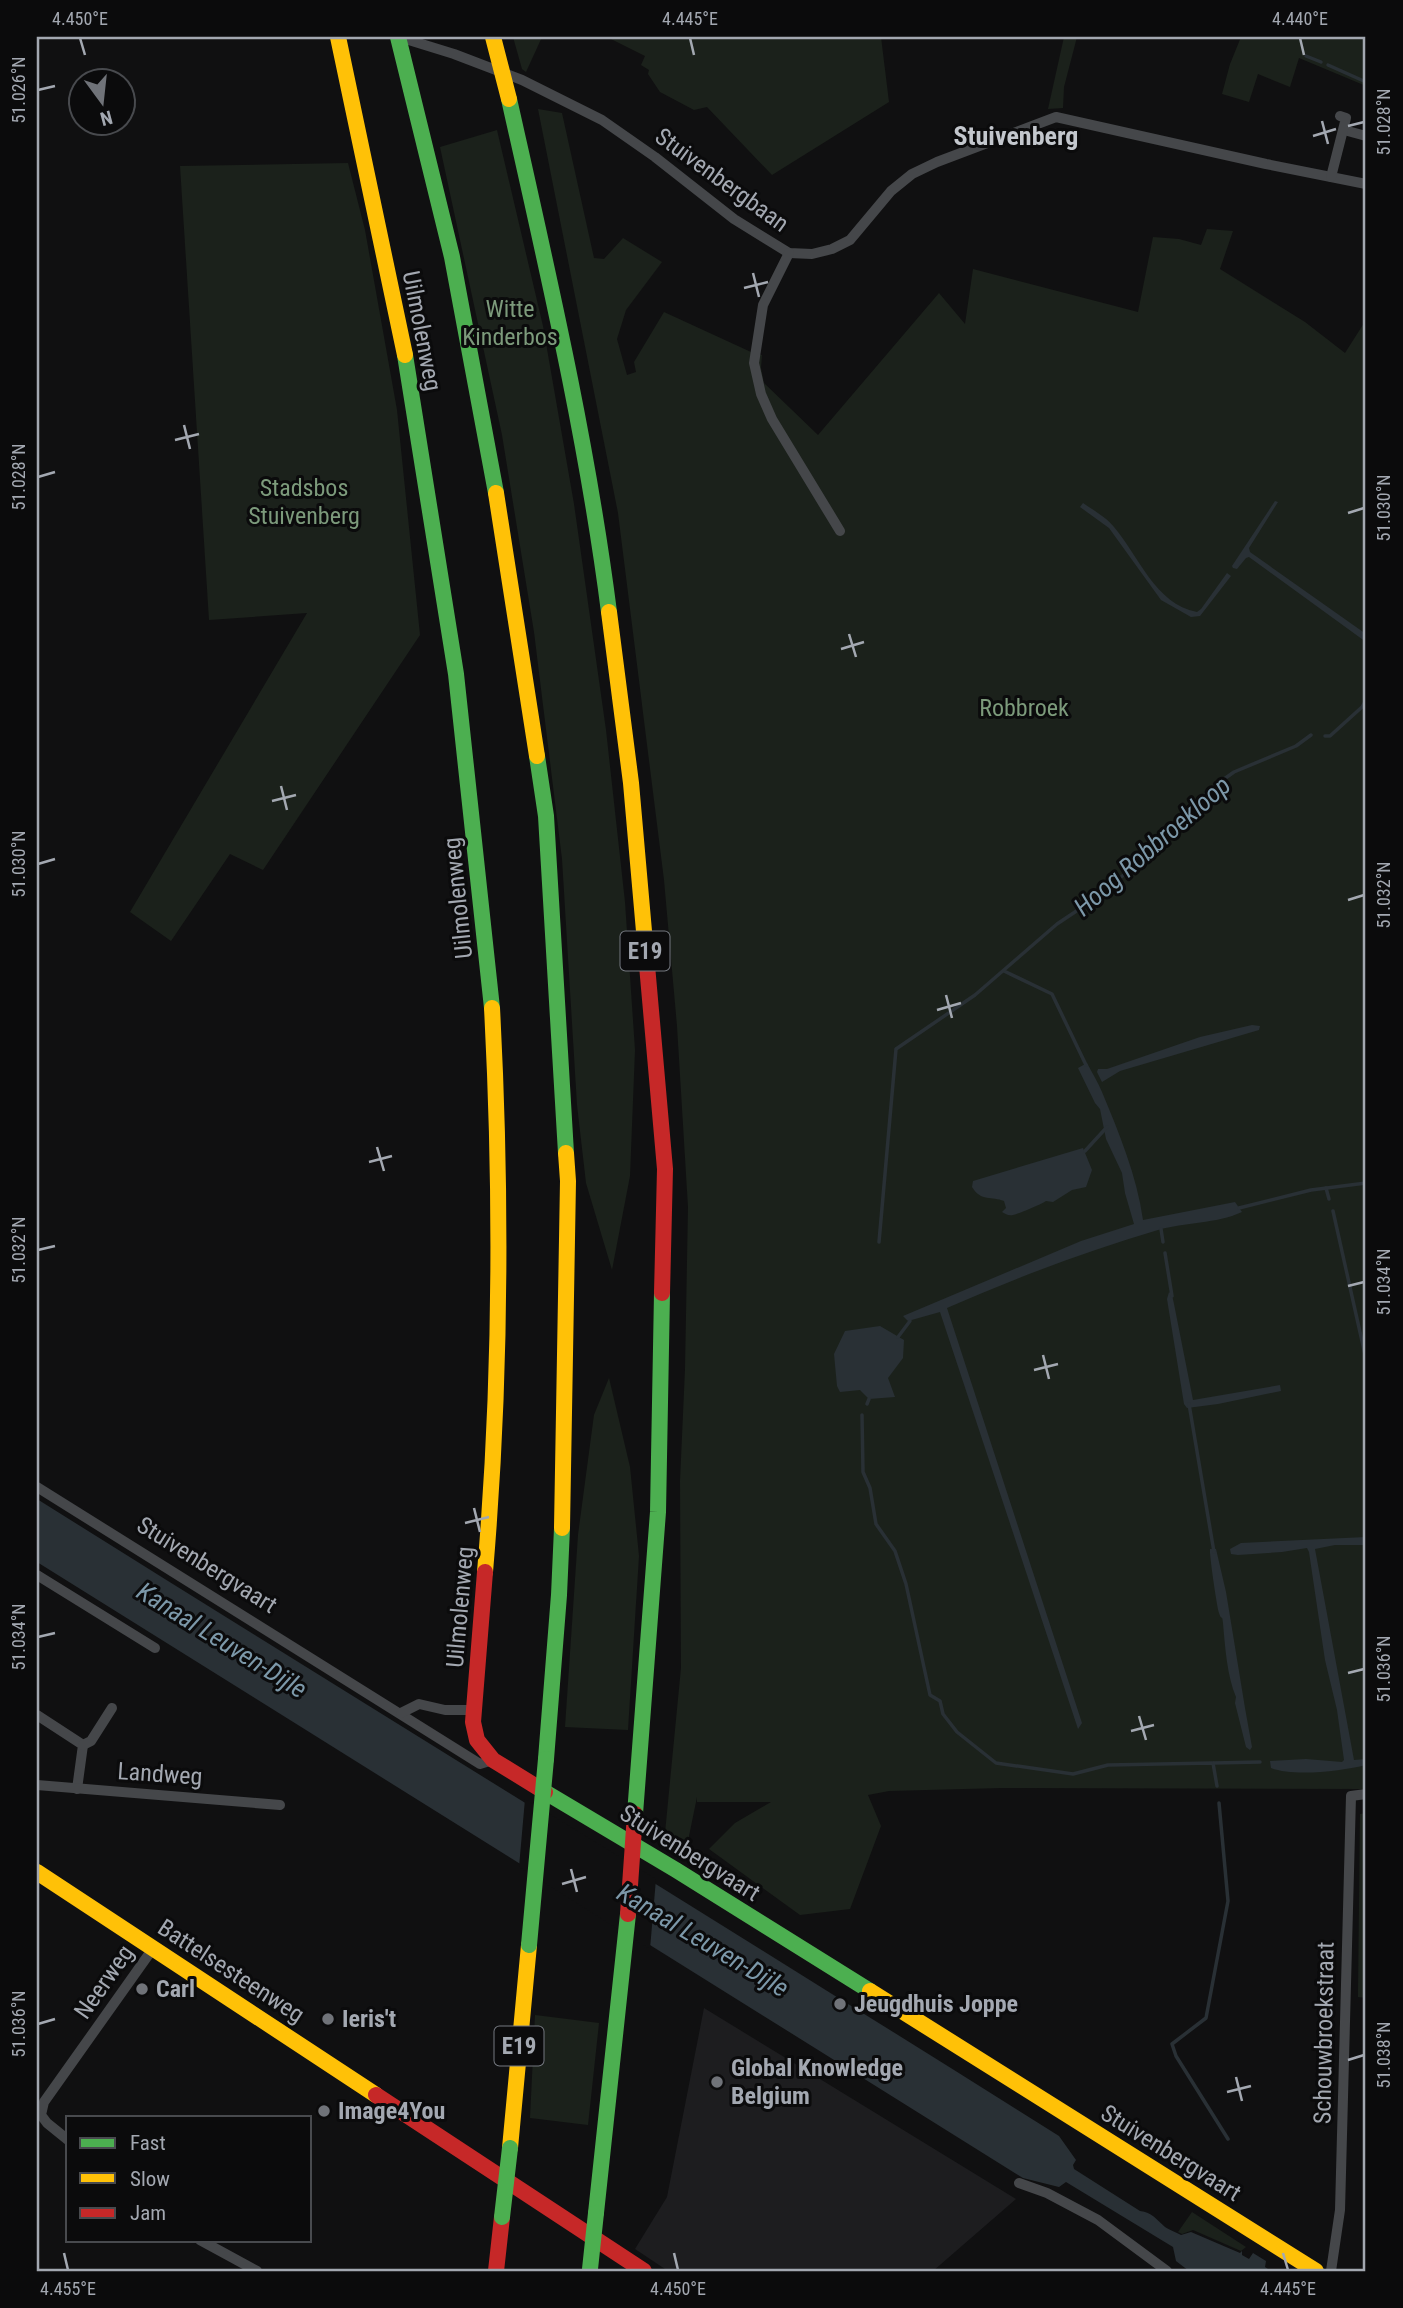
<svg xmlns="http://www.w3.org/2000/svg" width="1403" height="2308" font-family="'Roboto Condensed',sans-serif">
  <style>
    .built { fill: #1d1d1f }
    .green { fill: #1b211b }
    .water { fill: #293035 }
    .pier { fill: #101011 }
    .lines { fill: none; stroke-linecap: round; stroke-linejoin: round }
    .stream { stroke: #293035; stroke-width: 3.5 }
    .street { stroke: #45474a; stroke-width: 10 }
    .fast { stroke: #4caf50; stroke-width: 16 }
    .slow { stroke: #ffc107; stroke-width: 16 }
    .jam { stroke: #c62828; stroke-width: 16 }
    .fast-bridge { stroke: #4caf50; stroke-width: 16 }
    .slow-bridge { stroke: #ffc107; stroke-width: 16 }
    .jam-bridge { stroke: #c62828; stroke-width: 16 }
    .ticks { fill: none; stroke: #a3a8b1; stroke-width: 2.5 }
    .poi-dot { fill: #707379; stroke: #0b0b0c; stroke-width: 2.5 }
    .labels { text-anchor: middle; stroke-width: 6; stroke-linejoin: round; paint-order: stroke }
    .shield { fill: #0b0b0c; stroke: #757980; stroke-width: 2 }
    .shield-label { font-size: 23px; font-weight: bold; fill: #a3a8b1 }
    .street-label { font-size: 24px; fill: #a3a8b1; stroke: #0b0b0c }
    .park-label { font-size: 24px; fill: #7c9a7b; stroke: #0b0b0c }
    .poi-label { font-size: 24px; font-weight: bold; fill: #a3a8b1; stroke: #0b0b0c; text-anchor: start }
    .neighbourhood-label { font-size: 26px; font-weight: bold; fill: #c3c7cd; stroke: #0b0b0c }
    .water-label { font-size: 26px; font-style: italic; fill: #7c98a9; stroke: #0b0b0c }
    .neatline { fill: none; stroke: #a3a8b1; stroke-width: 2.5 }
    .ticks-label { font-size: 18px; text-anchor: middle; fill: #a3a8b1 }
  </style>
  <rect width="100%" height="100%" fill="#101011"/>
  <path class="built" d="M704,2008L1016,2199L933,2271H668L635,2249L667,2197Z"/>
  <g class="green">
    <path d="M513,37H542L526,72L522,69Z"/>
    <path d="M607,37H881L889,102L772,175L707,107L694,110L660,92L648,74L649,70L641,65L645,56Z"/>
    <path d="M1064,37H1077L1064,87L1063,108L1048,109Z"/>
    <path d="M1241,37H1366V86L1299,58L1290,87L1258,74L1249,102L1222,94L1230,64Z"/>
    <path d="M538,109L562,113L594,258L604,259L623,238L662,262L626,310L617,339L627,375L636,372L634,362L664,312L751,352L762,355L761,368L764,383L818,435L939,293L965,324L973,269L1138,312L1153,237L1179,239L1201,245L1207,229L1233,231L1220,269L1305,322L1345,353L1366,320V1789L1002,1788L889,1791L868,1795L881,1826L850,1909L800,1915L709,1849L735,1823L771,1802H697V1797L688,1841L665,1833L681,1668L680,1481L685,1369L688,1207L677,1026L664,880L618,513Z"/>
    <path d="M497,130L543,326L574,504L606,730L625,902L635,1050L630,1176L612,1270L586,1183L577,1105L562,859L534,632L502,435L440,147Z"/>
    <path d="M348,163L365,230L397,410L420,635L263,870L230,854L171,941L130,912L307,613L209,620L180,166Z"/>
    <path d="M609,1378L630,1467L639,1556L628,1730L565,1727L578,1535L594,1415Z"/>
    <path d="M1366,1813V1998L1358,1997L1360,1814Z"/>
    <path d="M535,2015L599,2023L588,2125L530,2118Z"/>
    <path d="M1192,2212L1246,2247L1241,2251L1193,2230L1182,2234L1178,2232Z"/>
  </g>
  <g class="water">
    <path d="M1275,501L1278,502L1249,548L1250,552L1366,634V642L1249,557L1246,558L1237,569L1233,568L1232,566Z"/>
    <path d="M1083,503C1093,510 1106,517 1114,527C1139,556 1155,604 1197,612L1201,609L1227,573L1231,576L1200,616L1191,617L1161,600L1109,528L1080,507Z"/>
    <path d="M1252,1025L1260,1026L1259,1030L1120,1071L1102,1082L1097,1072L1098,1069H1107L1200,1037Z"/>
    <path d="M1087,1063C1092,1073 1098,1082 1102,1092C1119,1133 1137,1176 1143,1220L1235,1202L1242,1212C1216,1224 1185,1222 1158,1230C1087,1251 1015,1278 947,1308L1082,1723L1078,1729L940,1312L908,1321L903,1316L1081,1241L1134,1224L1125,1193L1122,1173L1106,1139L1100,1109L1095,1103L1078,1068Z"/>
    <path d="M1083,1148L1092,1170L1086,1187L1072,1190L1053,1202L1046,1201C1042,1204 1018,1214 1013,1215C1008,1216 1006,1214 1002,1212L1006,1208L1004,1201C992,1196 981,1202 972,1187L973,1181Z"/>
    <path d="M1169,1292L1172,1295L1174,1304L1193,1400L1280,1385L1281,1391L1218,1404L1187,1408L1184,1404L1167,1299Z"/>
    <path d="M880,1326L904,1340L903,1358L888,1378L895,1397L869,1399L860,1390L840,1392L837,1386L834,1354L845,1331Z"/>
    <path d="M37,1499C377,1712 719,1922 1059,2136L1076,2160L1073,2165L1074,2169L1140,2211C1152,2212 1157,2220 1165,2227C1169,2230 1176,2232 1181,2235L1191,2232L1240,2253L1242,2251V2255L1249,2259L1253,2253L1266,2261L1265,2267L1271,2271H1189L1176,2261L1173,2247L1066,2182L1059,2187L1023,2178L37,1562Z"/>
    <path d="M1366,1537V1545H1335L1315,1549L1354,1760L1366,1759V1765C1342,1771 1294,1777 1271,1768L1270,1761L1306,1759L1342,1762L1344,1760L1337,1710L1325,1660L1309,1552L1307,1548L1282,1552L1238,1555L1231,1554L1230,1549L1241,1543Z"/>
    <path d="M1210,1549H1216L1226,1592L1245,1708L1252,1747L1250,1750L1246,1747L1235,1703L1236,1697C1227,1676 1225,1646 1223,1623C1222,1613 1222,1622 1219,1613C1217,1607 1209,1553 1210,1549Z"/>
  </g>
  <path class="pier" d="M525,1799L656,1879L650,1949L519,1867Z"/>
  <g class="lines">
    <g class="stream">
      <path d="M1306,56L1321,62"/>
      <path d="M1328,65L1366,82"/>
      <path d="M1325,736H1330L1362,707L1366,700"/>
      <path d="M1004,971L1052,994L1086,1065"/>
      <path d="M1085,1151L1107,1127"/>
      <path d="M1326,1188L1329,1199"/>
      <path d="M1239,1208L1311,1190L1366,1183"/>
      <path d="M1333,1211L1366,1359"/>
      <path d="M1161,1229L1163,1242"/>
      <path d="M879,1242L896,1049L975,995L1057,924L1096,898L1156,848L1196,803L1217,784L1234,772L1296,746L1311,735"/>
      <path d="M1165,1253L1172,1296"/>
      <path d="M898,1337L910,1321"/>
      <path d="M867,1404L869,1399"/>
      <path d="M1189,1404L1214,1552"/>
      <path d="M862,1415L863,1472L870,1488L876,1524L895,1551L906,1584L930,1695L940,1701L943,1714L957,1732L996,1763L1073,1774L1108,1765L1213,1763L1217,1786"/>
      <path d="M1214,1763L1260,1762"/>
      <path d="M1219,1803L1228,1901L1206,2018L1172,2044L1176,2056L1228,2139"/>
    </g>
    <g class="street">
      <path d="M399,37L454,54L522,80L602,120L655,157L734,219L789,253L812,254L832,249L850,240L891,191L912,174L937,162L1056,117L1266,164L1366,184"/>
      <path d="M1344,130L1366,136"/>
      <path d="M1331,177L1346,118L1340,116"/>
      <path d="M789,253L763,305L754,363L761,394L772,419L840,531"/>
      <path d="M37,1487L480,1764L493,1760"/>
      <path d="M37,1575L155,1648"/>
      <path d="M401,1713L419,1704L445,1710H474"/>
      <path d="M37,1715L83,1745L77,1789"/>
      <path d="M83,1745L91,1741L112,1708"/>
      <path d="M37,1785L280,1805"/>
      <path d="M68,2140L47,2123L41,2115L44,2102L154,1947"/>
      <path d="M1019,2183L1047,2193L1098,2220L1167,2271"/>
      <path d="M200,2240L257,2271"/>
      <path d="M1331,2271L1340,2210L1351,1796L1366,1794"/>
    </g>
    <g class="fast">
      <path d="M398,37L452,257L496,493"/>
      <path d="M509,99C547,269 587,439 609,612"/>
      <path d="M405,355L456,674L492,1008"/>
      <path d="M537,756L546,816L566,1153"/>
      <path d="M546,1759L559,1595L562,1528"/>
      <path d="M545,1792L676,1870L870,1991"/>
      <path d="M635,1814L658,1512L662,1293"/>
      <path d="M596,2213L628,1914"/>
    </g>
    <g class="slow">
      <path d="M338,37L405,355"/>
      <path d="M496,493L537,756"/>
      <path d="M609,612L631,783L646,954"/>
      <path d="M562,1528L568,1181L566,1153"/>
      <path d="M485,1572C501,1384 502,1197 492,1008"/>
      <path d="M37,1872L376,2095"/>
      <path d="M870,1991L1316,2271"/>
      <path d="M510,2148L529,1945"/>
    </g>
    <g class="jam">
      <path d="M646,954L665,1169L662,1293"/>
      <path d="M485,1572L473,1722L477,1740L493,1760L545,1792"/>
      <path d="M376,2095L644,2271"/>
      <path d="M496,2271L502,2217"/>
    </g>
    <g class="fast-bridge">
      <path d="M529,1945L546,1759"/>
      <path d="M502,2217L510,2148"/>
      <path d="M590,2269L596,2213"/>
    </g>
    <path class="slow-bridge" d="M493,37L509,99"/>
    <path class="jam-bridge" d="M628,1914L635,1814"/>
  </g>
  <path class="ticks" d="M80,38L85,55M690,38L694,55M1300,38L1304,55M38,90L55,86M1322,121L1328,144M1348,126L1364,122M1313,136L1336,129M753,273L759,297M744,288L768,282M184,425L190,449M175,440L199,434M38,477L55,472M1348,513L1364,508M849,634L856,657M841,649L864,642M281,786L287,810M272,801L296,795M38,864L55,859M1348,900L1364,895M946,995L952,1018M937,1010L961,1003M377,1147L384,1171M369,1162L392,1156M38,1250L55,1246M1348,1286L1364,1282M1043,1355L1049,1379M1034,1370L1058,1364M474,1508L480,1532M465,1523L489,1517M38,1637L55,1633M1348,1673L1364,1669M1139,1716L1146,1740M1131,1731L1154,1725M571,1869L577,1892M562,1884L586,1877M38,2024L55,2019M1348,2060L1364,2055M1236,2077L1242,2101M1227,2092L1251,2086M64,2253L68,2270M674,2253L678,2270M1283,2253L1288,2270"/>
  <g class="poi-dot">
    <circle cx="142" cy="1989" r="7"/>
    <circle cx="840" cy="2004" r="7"/>
    <circle cx="328" cy="2019" r="7"/>
    <circle cx="717" cy="2082" r="7"/>
    <circle cx="324" cy="2111" r="7"/>
  </g>
  <g class="labels">
    <g class="shield">
      <rect x="620.5" y="931.5" width="49" height="39" rx="5"/>
      <rect x="494.5" y="2026.5" width="49" height="39" rx="5"/>
    </g>
    <g class="shield-label">
      <text x="645" y="959">E19</text>
      <text x="519" y="2054">E19</text>
    </g>
    <g class="street-label">
      <text transform="translate(722 180) rotate(36)" y="8">Stuivenbergbaan</text>
      <text transform="translate(422 331) rotate(79)" y="8">Uilmolenweg</text>
      <text transform="translate(458 898) rotate(-96)" y="8">Uilmolenweg</text>
      <text transform="translate(207 1565) rotate(32)" y="8">Stuivenbergvaart</text>
      <text transform="translate(460 1607) rotate(-85)" y="8">Uilmolenweg</text>
      <text transform="translate(160 1774) rotate(4)" y="8">Landweg</text>
      <text transform="translate(690 1853) rotate(32)" y="8">Stuivenbergvaart</text>
      <text transform="translate(231 1971) rotate(33)" y="8">Battelsesteenweg</text>
      <text transform="translate(104 1982) rotate(-55)" y="8">Neerweg</text>
      <text transform="translate(1324 2033) rotate(-89)" y="8">Schouwbroekstraat</text>
      <text transform="translate(1171 2153) rotate(32)" y="8">Stuivenbergvaart</text>
    </g>
    <g class="park-label">
      <text x="510" y="317">Witte<tspan x="510" dy="28">Kinderbos</tspan></text>
      <text x="304" y="496">Stadsbos<tspan x="304" dy="28">Stuivenberg</tspan></text>
      <text x="1024" y="716">Robbroek</text>
    </g>
    <g class="poi-label">
      <text x="156" y="1997">Carl</text>
      <text x="854" y="2012">Jeugdhuis Joppe</text>
      <text x="342" y="2027">Ieris't</text>
      <text x="731" y="2076">Global Knowledge<tspan x="731" dy="28">Belgium</tspan></text>
      <text x="338" y="2119">Image4You</text>
    </g>
    <g class="neighbourhood-label">
      <text x="1016" y="145">Stuivenberg</text>
    </g>
    <g class="water-label">
      <text transform="translate(1152 846) rotate(-41)" y="9">Hoog Robbroekloop</text>
      <text transform="translate(222 1640) rotate(32)" y="9">Kanaal Leuven-Dijle</text>
      <text transform="translate(703 1940) rotate(31)" y="9">Kanaal Leuven-Dijle</text>
    </g>
  </g>
  <rect width="1403" height="2308" fill="none" stroke="#0b0b0c" stroke-width="77"/>
  <rect x="66" y="2116" width="245" height="126" fill="#0b0b0c" stroke="#484a4e" stroke-width="2"/>
  <rect x="80" y="2138" width="35" height="10" fill="#4caf50" stroke="#484a4e" stroke-width="2"/>
  <text x="130" y="2150" font-size="21" fill="#a3a8b1">Fast</text>
  <rect x="80" y="2173" width="35" height="10" fill="#ffc107" stroke="#484a4e" stroke-width="2"/>
  <text x="130" y="2186" font-size="21" fill="#a3a8b1">Slow</text>
  <rect x="80" y="2208" width="35" height="10" fill="#c62828" stroke="#484a4e" stroke-width="2"/>
  <text x="130" y="2220" font-size="21" fill="#a3a8b1">Jam</text>
  <g transform="translate(102 102) rotate(165)"><circle r="33" fill="#0b0b0c" stroke="#484a4e" stroke-width="2"/>
  <path d="M0-5L12 26L0 18L-12 26Z" fill="#707379"/>
  <text y="-10" font-size="19" font-weight="bold" text-anchor="middle" fill="#a3a8b1">N</text>
  </g>
  <rect x="38" y="38" width="1326" height="2232" class="neatline"/>
  <g class="ticks-label">
    <text x="80" y="25">4.450°E</text>
    <text x="690" y="25">4.445°E</text>
    <text x="1300" y="25">4.440°E</text>
    <text transform="translate(19 90) rotate(-90)" y="6">51.026°N</text>
    <text transform="translate(1384 122) rotate(-90)" y="6">51.028°N</text>
    <text transform="translate(19 477) rotate(-90)" y="6">51.028°N</text>
    <text transform="translate(1384 508) rotate(-90)" y="6">51.030°N</text>
    <text transform="translate(19 864) rotate(-90)" y="6">51.030°N</text>
    <text transform="translate(1384 895) rotate(-90)" y="6">51.032°N</text>
    <text transform="translate(19 1250) rotate(-90)" y="6">51.032°N</text>
    <text transform="translate(1384 1282) rotate(-90)" y="6">51.034°N</text>
    <text transform="translate(19 1637) rotate(-90)" y="6">51.034°N</text>
    <text transform="translate(1384 1669) rotate(-90)" y="6">51.036°N</text>
    <text transform="translate(19 2024) rotate(-90)" y="6">51.036°N</text>
    <text transform="translate(1384 2055) rotate(-90)" y="6">51.038°N</text>
    <text x="68" y="2295">4.455°E</text>
    <text x="678" y="2295">4.450°E</text>
    <text x="1288" y="2295">4.445°E</text>
  </g>
</svg>
